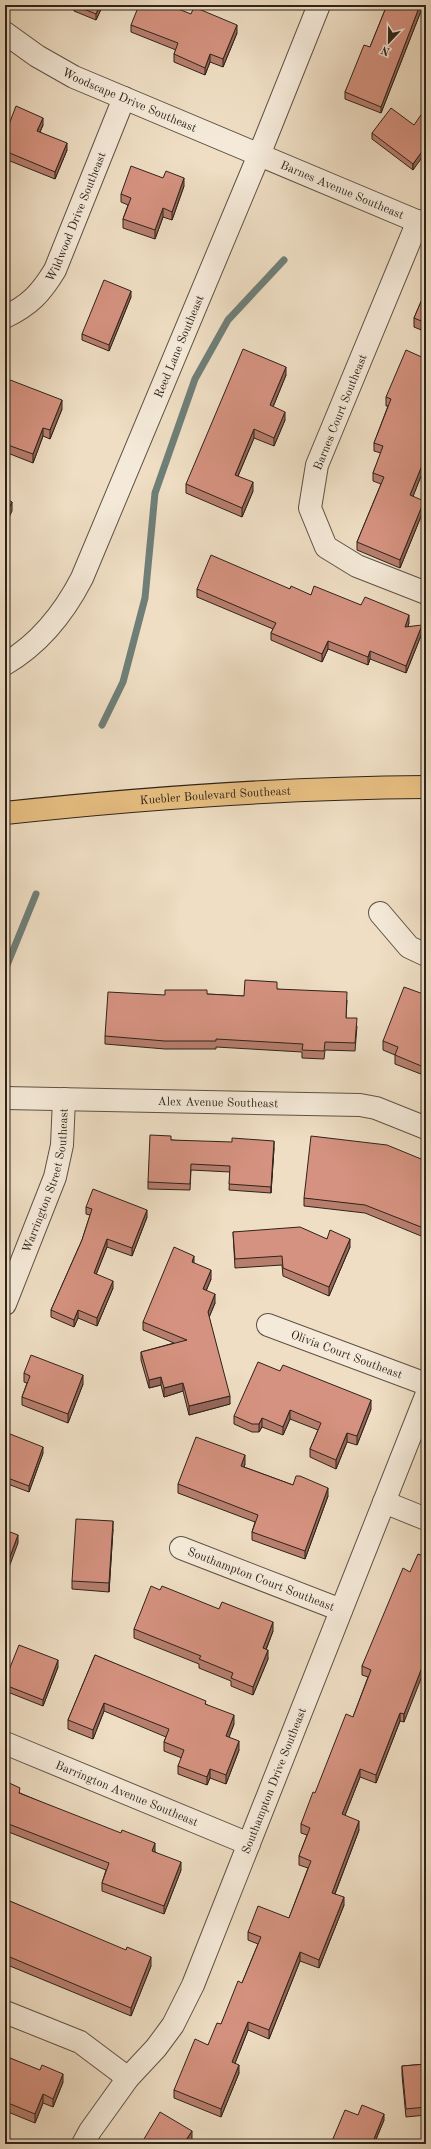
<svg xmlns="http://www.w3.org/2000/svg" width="431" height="2149" font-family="'Old Standard TT',serif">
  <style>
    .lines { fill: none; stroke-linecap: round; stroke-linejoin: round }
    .stream { stroke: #6f7f78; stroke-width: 7 }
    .minor-casing { stroke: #5e5244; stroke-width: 24 }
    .major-casing { stroke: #2e231a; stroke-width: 24 }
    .minor { stroke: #f5ead9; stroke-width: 22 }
    .major { stroke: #e8bf82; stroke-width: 22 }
    .wall { fill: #b77e6e; stroke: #2e231a }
    .shaded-wall { fill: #95665a; stroke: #2e231a }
    .building { fill: #d59280; stroke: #2e231a }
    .labels { text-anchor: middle; stroke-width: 4; stroke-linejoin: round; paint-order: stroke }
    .street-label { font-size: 12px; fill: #2e231a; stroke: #f5ead9 }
  </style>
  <rect width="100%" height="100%" fill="#efdec4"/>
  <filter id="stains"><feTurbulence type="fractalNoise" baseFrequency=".005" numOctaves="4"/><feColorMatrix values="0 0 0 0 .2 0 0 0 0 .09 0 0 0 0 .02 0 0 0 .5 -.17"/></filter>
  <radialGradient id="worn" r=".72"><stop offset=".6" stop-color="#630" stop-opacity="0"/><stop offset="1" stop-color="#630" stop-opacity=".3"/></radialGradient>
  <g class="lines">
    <g class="stream">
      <path d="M102,725L123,682L145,598L155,493L195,379L228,320L284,260"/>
      <path d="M5,970L36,894"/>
    </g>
    <defs>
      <g id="minor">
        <path id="s1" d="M5,33L37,56L74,77L426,225"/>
        <path d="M418,221L317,465L310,508L326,547L357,566L426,593"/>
        <path id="s2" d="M5,317C30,305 41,293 55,270L124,98"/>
        <path id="s3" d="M5,664C39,644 64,613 82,578L259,155L319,5"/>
        <path d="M380,913L409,947L426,955"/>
        <path id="s4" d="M5,1098L360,1105L376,1108L426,1128"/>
        <path id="s5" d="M5,1304L55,1177L62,1145L64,1099"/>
        <path id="s6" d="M268,1325L426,1384"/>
        <path d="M384,1502L426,1519"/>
        <path id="s7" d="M181,1548L341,1610"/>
        <path id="s8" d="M5,1743L249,1844"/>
        <path d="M5,2012L80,2042L128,2078"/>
        <path id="s9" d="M83,2144L90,2131L128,2078L156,2048L173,2025L193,1985L426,1396"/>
      </g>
      <g id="major">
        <path id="s10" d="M5,813C145,798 285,788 426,787"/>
      </g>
    </defs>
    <use href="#minor" class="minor-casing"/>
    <use href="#major" class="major-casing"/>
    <use href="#minor" class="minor"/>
    <use href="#major" class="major"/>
  </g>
  <g class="wall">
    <path d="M74,5H103L96,20L74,11Z"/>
    <path d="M387,5H426V13L421,11L381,113L345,99V92L370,47Z"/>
    <path d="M131,25L237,33L223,67L210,62L205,75L174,62V54L176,50L131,32Z"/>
    <path d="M5,125L8,127L43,125L40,132L67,150L55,179L5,159Z"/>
    <path d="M414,125L413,170L372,139V133Z"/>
    <path d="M184,186L172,220L163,217L155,239L123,228V219L128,205L121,202V194Z"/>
    <path d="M426,290V332L414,327V318Z"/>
    <path d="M131,297L109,351L82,340V334Z"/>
    <path d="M426,359V472L423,471L413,496L424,509L400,568L357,550V542L381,484L373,481V473L381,453L374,451V443L388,406H386V397Z"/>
    <path d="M286,375L273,407L285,420L274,446L254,438L238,476L253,491L242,517L186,493V484Z"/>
    <path d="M5,378L62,409L50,439L43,436L33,463L5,452Z"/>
    <path d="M197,589H290L311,595L361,605L409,623L408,626L422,633L406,673L370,659L368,665L328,649L322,662L271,640V633L273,629L197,597Z"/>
    <path d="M277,989L347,1000L346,1018L357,1026L355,1051L325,1050L324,1059L302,1058V1052L216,1047V1049H165L105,1044V1036L165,995L207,994L244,996Z"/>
    <path d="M426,995V1076L395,1064V1055L383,1050V1041Z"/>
    <path d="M171,1140L274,1148L271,1193L229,1190L230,1172L191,1170L190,1190L148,1189V1182Z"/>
    <path d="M426,1161V1238L365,1213L304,1206V1198Z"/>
    <path d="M86,1207L147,1217L132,1256L107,1247L96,1274L113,1288L97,1326L78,1318L74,1327L51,1317V1310L82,1240L90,1215L86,1214Z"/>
    <path d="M233,1232L327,1239L350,1247L329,1296L283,1276L282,1265L235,1268Z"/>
    <path d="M194,1263L211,1279L206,1291L215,1303L209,1317L230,1404L189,1415L183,1391L164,1397L161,1385L149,1388L141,1360V1352L174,1343L143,1330V1322Z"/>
    <path d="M280,1371L371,1409L357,1445L347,1442L336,1469L310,1457V1449L318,1430L290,1419L283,1435L262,1427L259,1432H252L234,1424V1416Z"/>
    <path d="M24,1373L83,1384L68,1423L22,1405V1397L27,1383L24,1382Z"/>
    <path d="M5,1432L43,1453L29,1492L5,1483Z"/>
    <path d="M245,1464L244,1467L293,1485L328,1496L305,1559L252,1540V1532L255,1522L178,1493V1484Z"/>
    <path d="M113,1529L109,1592L72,1589V1581Z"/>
    <path d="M410,1572L404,1722L400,1721L376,1783L360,1777L345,1815L359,1830L335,1894L344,1905L319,1968L300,1961L269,2039L248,2030L235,2063L239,2073L221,2117L174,2098V2090L208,2045L221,2024L242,1983L258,1944L248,1940V1932L289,1918L308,1868L299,1865V1856L307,1835L301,1833V1824L353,1717L368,1677L362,1675V1666Z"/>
    <path d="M134,1629L273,1631L266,1650L268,1659L253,1695L231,1686V1681L199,1668V1664L134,1638Z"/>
    <path d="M95,1655L206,1704L234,1724L229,1737L239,1750L226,1784L210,1778L207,1785L178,1774V1766L182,1758L164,1751V1742L166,1737L104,1711L93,1739L68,1729V1720Z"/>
    <path d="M58,1667L43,1706L5,1691V1680Z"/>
    <path d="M5,1781L20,1793L155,1851V1852L181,1870L164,1914L102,1891V1883L106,1870L6,1831Z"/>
    <path d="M5,1899L151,1966L131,2016L5,1964Z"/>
    <path d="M5,2056L63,2082L53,2107L43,2103L35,2123L8,2112V2106L5,2105Z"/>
    <path d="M426,2064V2115L406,2117L402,2075V2066Z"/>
    <path d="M358,2115L384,2120L374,2144H332V2141Z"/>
  </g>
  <g class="shaded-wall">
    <path d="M100,5H103L96,20V14Z"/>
    <path d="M420,5L421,11L381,113V107Z"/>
    <path d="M237,25V33L223,67V59Z"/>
    <path d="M210,54V62L205,75V68Z"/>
    <path d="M43,118V125L37,138V131Z"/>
    <path d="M67,143V150L55,179V172Z"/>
    <path d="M426,146V152L413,170V164Z"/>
    <path d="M184,178V186L172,220V212Z"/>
    <path d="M163,208V217L155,239V230Z"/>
    <path d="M8,213V221L5,229V220Z"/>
    <path d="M131,291V297L109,351V345Z"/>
    <path d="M286,367V375L270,414V405Z"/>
    <path d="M62,400V409L50,439V430Z"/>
    <path d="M285,412V420L274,446V438Z"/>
    <path d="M43,428V436L33,463V454Z"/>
    <path d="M254,429V438L235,483V475Z"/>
    <path d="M423,463V471L410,504V495Z"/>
    <path d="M253,482V491L242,517V508Z"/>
    <path d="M424,501V509L400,568V560Z"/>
    <path d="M12,502V511L5,526V516Z"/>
    <path d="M409,615V623L405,634V627Z"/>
    <path d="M422,625V633L406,673V666Z"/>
    <path d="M328,641V649L322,662V654Z"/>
    <path d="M370,651V659L368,665V657Z"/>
    <path d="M274,1141V1148L271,1193V1187Z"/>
    <path d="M147,1210V1217L132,1256V1248Z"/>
    <path d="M107,1239V1247L94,1280V1273Z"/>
    <path d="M350,1239V1247L329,1296V1287Z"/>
    <path d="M194,1256V1264L192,1262Z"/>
    <path d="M211,1270V1279L203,1298V1289Z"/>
    <path d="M113,1281V1288L97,1326V1318Z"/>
    <path d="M215,1294V1303L208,1320V1312Z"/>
    <path d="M78,1310V1318L74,1327V1320Z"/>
    <path d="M83,1375V1384L68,1423V1414Z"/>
    <path d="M161,1377V1385L149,1388V1380Z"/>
    <path d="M183,1383V1391L164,1397V1388Z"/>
    <path d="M230,1396V1404L189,1415V1406Z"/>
    <path d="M371,1400V1409L357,1445V1436Z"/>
    <path d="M290,1410V1419L283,1435V1427Z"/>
    <path d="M262,1418V1427L259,1432V1424Z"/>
    <path d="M347,1433V1442L336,1469V1460Z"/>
    <path d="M43,1447V1453L29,1492V1486Z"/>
    <path d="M245,1455V1464L241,1474V1466Z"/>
    <path d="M328,1488V1496L305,1559V1551Z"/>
    <path d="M113,1521V1529L109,1592V1583Z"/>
    <path d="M18,1535V1543L5,1578V1570Z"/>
    <path d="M273,1622V1631L263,1657V1648Z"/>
    <path d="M268,1650V1659L253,1695V1687Z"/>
    <path d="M426,1657V1666L404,1722V1714Z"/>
    <path d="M58,1660V1667L43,1706V1700Z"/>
    <path d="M104,1703V1711L93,1739V1730Z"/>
    <path d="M400,1713V1721L376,1783V1775Z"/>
    <path d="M234,1715V1724L226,1745V1736Z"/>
    <path d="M239,1741V1750L226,1784V1775Z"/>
    <path d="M210,1769V1778L207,1785V1777Z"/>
    <path d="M360,1769V1777L342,1823V1814Z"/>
    <path d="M359,1821V1830L332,1901V1893Z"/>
    <path d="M6,1823V1831L5,1833V1825Z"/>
    <path d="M155,1843V1851L152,1859V1851Z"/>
    <path d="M181,1862V1870L164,1914V1906Z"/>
    <path d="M344,1897V1905L319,1968V1960Z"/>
    <path d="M300,1952V1961L269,2039V2030Z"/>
    <path d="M151,1957V1966L131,2016V2008Z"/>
    <path d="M248,2022V2030L232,2071V2062Z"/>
    <path d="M239,2065V2073L221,2117V2109Z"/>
    <path d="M63,2074V2082L53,2107V2099Z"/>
    <path d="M43,2094V2103L35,2123V2114Z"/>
    <path d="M384,2114V2120L374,2144H372Z"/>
    <path d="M192,2131V2139L189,2144H184Z"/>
  </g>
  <g class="building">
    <path d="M74,5H100L96,14Z"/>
    <path d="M139,5H168L191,14L194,7L237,25L223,59L210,54L205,68L174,54L178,43L131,25Z"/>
    <path d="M387,5H420L381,107L345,92L364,45L370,47Z"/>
    <path d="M16,106L43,118L37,131L67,143L55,172L5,151V125L8,127Z"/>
    <path d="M391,108L414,125L425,109L426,110V146L413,164L372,133Z"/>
    <path d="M131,166L163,178L166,171L184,178L172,212L163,208L155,230L123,219L131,198L121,194Z"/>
    <path d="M5,212L8,213L5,220Z"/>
    <path d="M104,280L131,291L109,345L82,334Z"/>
    <path d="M426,290V323L414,318Z"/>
    <path d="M243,349L286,367L270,405L285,412L274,438L254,429L235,475L253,482L242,508L186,484Z"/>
    <path d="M406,350L426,359V464L423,463L410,495L424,501L400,560L357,542L384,477L373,473L383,446L374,443L391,399L386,397Z"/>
    <path d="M5,378L62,400L50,430L43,428L33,454L5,444Z"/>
    <path d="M5,498L12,502L5,516Z"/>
    <path d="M211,555L290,589L291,586L311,595L314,586L361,605L365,597L409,615L405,627L422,625L406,666L370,651L368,657L328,641L322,654L271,633L276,623L197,589Z"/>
    <path d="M245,980L277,982V989L347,992L346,1018H357L355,1043L325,1042L324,1051L302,1050L303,1044L216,1039V1041H165L105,1036L108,992L165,995V990H207V994L244,996Z"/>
    <path d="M404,987L426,995V1068L395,1055L398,1047L383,1041Z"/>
    <path d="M150,1135L171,1136V1140L232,1142V1138L274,1141L271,1187L229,1184L230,1166L191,1164L190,1184L148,1182Z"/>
    <path d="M311,1136L387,1145L426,1161V1229L365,1205L304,1198Z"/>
    <path d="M93,1189L147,1210L132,1248L107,1239L94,1273L113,1281L97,1318L78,1310L74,1320L51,1310L82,1240L92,1209L86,1207Z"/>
    <path d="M300,1227L327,1239L330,1230L350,1239L329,1287L283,1268L282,1256L235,1259L233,1232Z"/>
    <path d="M174,1247L194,1256L192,1262L211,1270L203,1289L215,1294L208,1312L230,1396L189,1406L183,1383L164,1388L161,1377L149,1380L141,1352L187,1340L143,1322Z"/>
    <path d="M31,1355L83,1375L68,1414L22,1397L30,1376L24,1373Z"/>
    <path d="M258,1362L280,1371L283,1365L371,1400L357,1436L347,1433L336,1460L310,1449L321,1423L290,1410L283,1427L262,1418L259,1424H252L234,1416Z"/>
    <path d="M5,1432L43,1447L29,1486L5,1477Z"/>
    <path d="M196,1437L245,1455L241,1466L293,1485L296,1476H300L328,1488L305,1551L252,1532L258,1515L178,1484Z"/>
    <path d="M76,1519L113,1521L109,1583L72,1581Z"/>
    <path d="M5,1530L18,1535L5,1570Z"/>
    <path d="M418,1554L426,1557V1657L404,1714L400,1713L376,1775L360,1769L342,1814L359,1821L332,1893L344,1897L319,1960L300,1952L269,2030L248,2022L232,2062L239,2065L221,2109L174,2090L195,2039L208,2045L217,2023L221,2024L238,1981L242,1983L261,1937L248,1932L258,1906L289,1918L311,1861L299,1856L310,1828L301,1824L313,1792L315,1793L346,1714L353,1717L371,1670L362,1666L403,1568L410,1572Z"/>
    <path d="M151,1586L160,1590L162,1586L219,1609L222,1602L273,1622L263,1648L268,1650L253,1687L231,1678L233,1673L199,1659L201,1656L134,1629Z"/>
    <path d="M19,1645L58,1660L43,1700L5,1685V1680Z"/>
    <path d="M95,1655L206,1701L205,1704L234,1715L226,1736L239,1741L226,1775L210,1769L207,1777L178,1766L184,1750L164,1742L169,1729L104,1703L93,1730L68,1720Z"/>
    <path d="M5,1781L20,1788L19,1793L121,1833L122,1830L155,1843L152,1851L181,1862L164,1906L102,1883L109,1863L6,1823L5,1825Z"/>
    <path d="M5,1899L126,1950L127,1947L151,1957L131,2008L5,1955Z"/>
    <path d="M5,2056L40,2070L42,2065L63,2074L53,2099L43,2094L35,2114L8,2103L10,2098L5,2096Z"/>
    <path d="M426,2064V2107L406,2109L402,2066Z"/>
    <path d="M362,2105L384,2114L372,2144H336V2143L332,2141L345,2110L358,2115Z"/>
    <path d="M160,2112L192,2131L184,2143L186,2144H141Z"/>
    <path d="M5,2141L12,2144H5Z"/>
  </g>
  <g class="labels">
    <g class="street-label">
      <text dy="4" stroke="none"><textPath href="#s1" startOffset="142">Woodscape Drive Southeast</textPath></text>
      <text dy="4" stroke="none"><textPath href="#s1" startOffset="373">Barnes Avenue Southeast</textPath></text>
      <text dy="4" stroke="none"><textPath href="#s2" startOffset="127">Wildwood Drive Southeast</textPath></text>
      <text dy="4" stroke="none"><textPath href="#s3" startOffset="368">Reed Lane Southeast</textPath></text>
      <text transform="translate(340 412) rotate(-68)" y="4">Barnes Court Southeast</text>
      <text dy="4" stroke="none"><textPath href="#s10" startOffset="211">Kuebler Boulevard Southeast</textPath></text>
      <text dy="4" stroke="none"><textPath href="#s4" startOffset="213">Alex Avenue Southeast</textPath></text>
      <text dy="4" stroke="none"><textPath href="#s5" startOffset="131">Warrington Street Southeast</textPath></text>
      <text dy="4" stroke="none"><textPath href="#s6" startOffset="84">Olivia Court Southeast</textPath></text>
      <text dy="4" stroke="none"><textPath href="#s7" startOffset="86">Southampton Court Southeast</textPath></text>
      <text dy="4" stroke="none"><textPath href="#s9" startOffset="414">Southampton Drive Southeast</textPath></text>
      <text dy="4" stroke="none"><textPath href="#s8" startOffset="132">Barrington Avenue Southeast</textPath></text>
    </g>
  </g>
  <rect width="431" height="2149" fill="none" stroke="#efdec4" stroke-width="20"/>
  <rect x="6" y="6" width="419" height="2137" fill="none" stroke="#2e231a" stroke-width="2"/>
  <rect x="10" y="10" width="411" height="2129" fill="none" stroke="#2e231a"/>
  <g transform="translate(389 42) rotate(202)" stroke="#f5ead9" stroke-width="3" paint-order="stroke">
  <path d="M0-3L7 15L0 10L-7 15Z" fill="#2e231a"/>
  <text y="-6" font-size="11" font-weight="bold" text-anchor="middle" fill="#2e231a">N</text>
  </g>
  <rect width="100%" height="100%" filter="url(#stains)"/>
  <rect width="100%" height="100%" fill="url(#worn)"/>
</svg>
